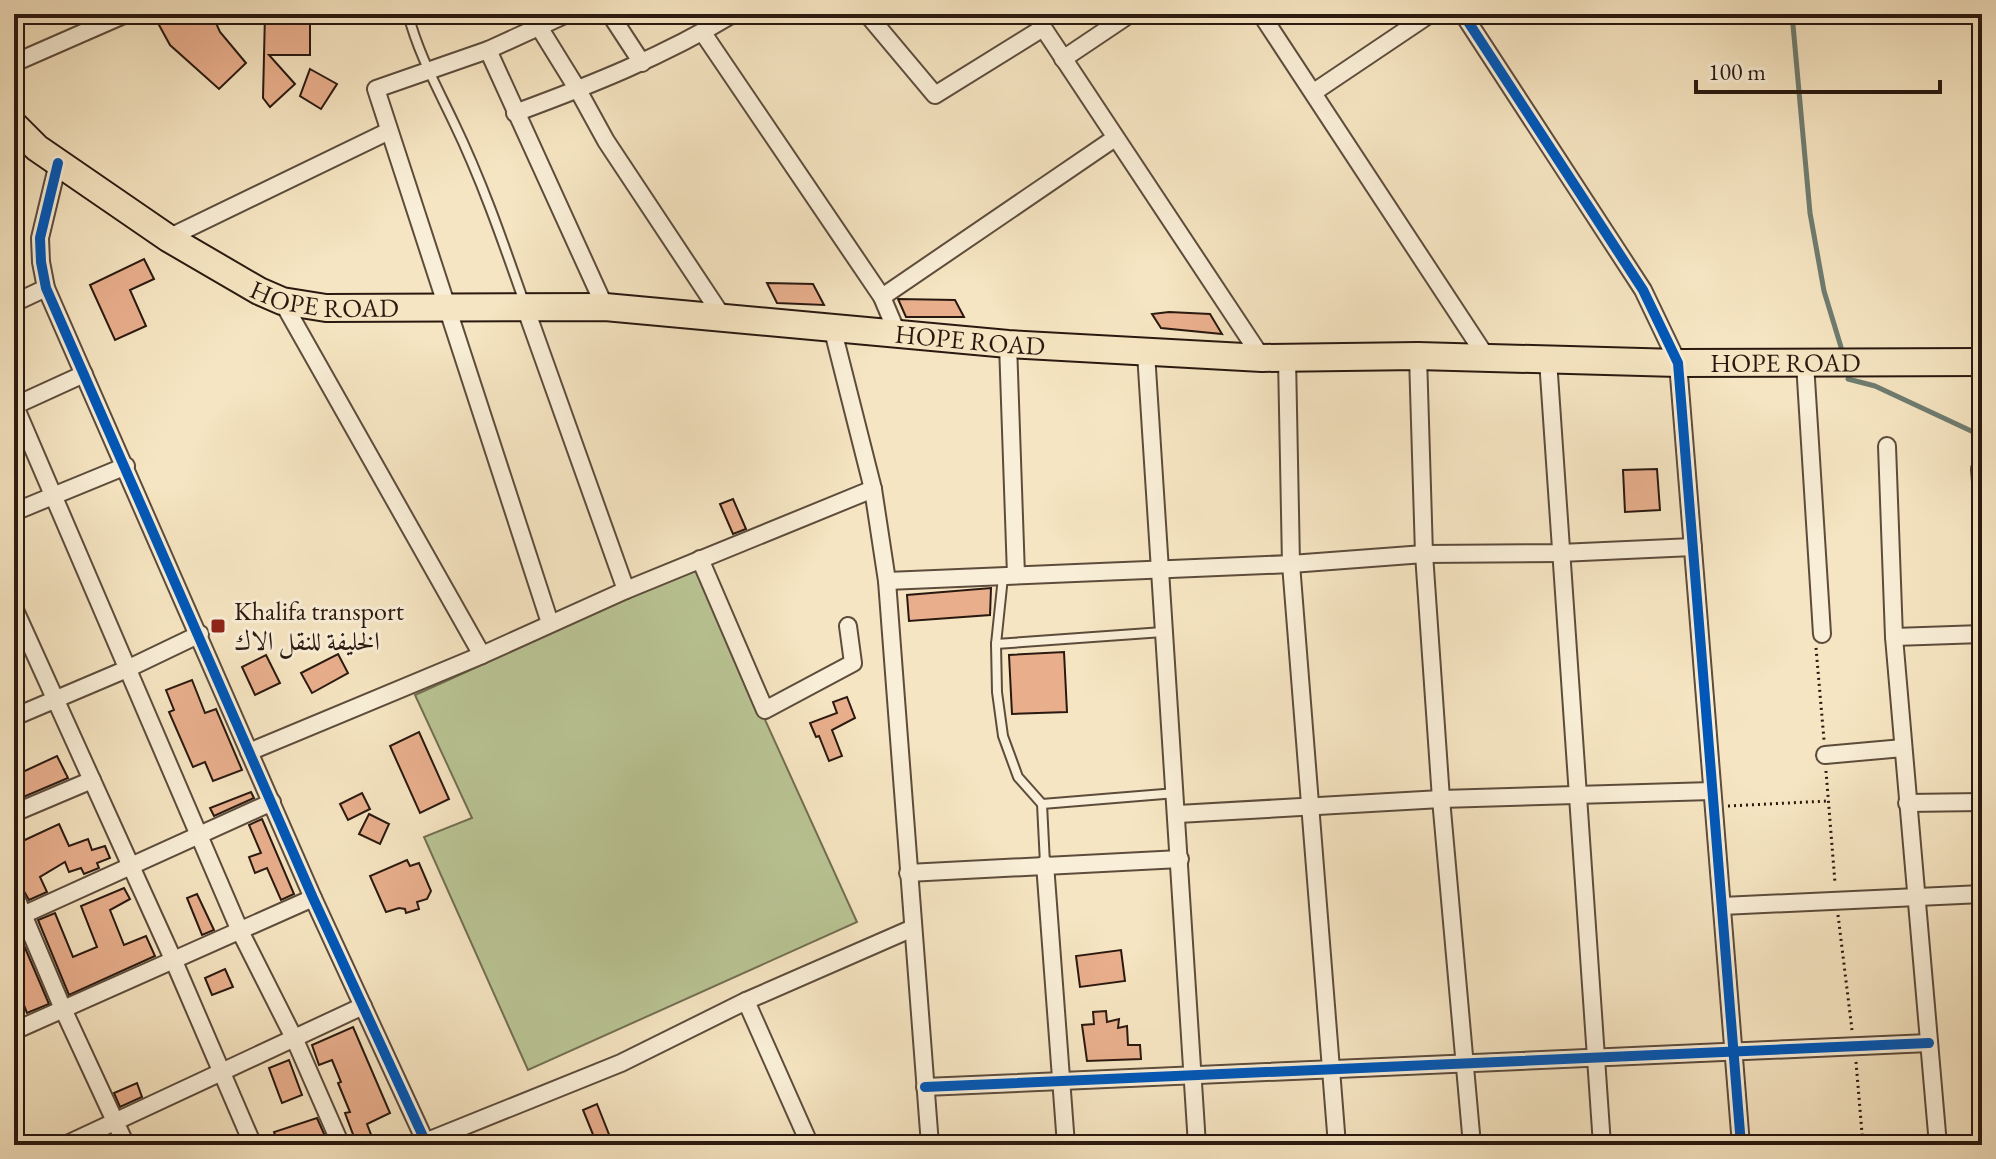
<svg xmlns="http://www.w3.org/2000/svg" width="1996" height="1159" font-family="'EB Garamond',Amiri,serif">
  <style>
    .green { fill: #bac595; stroke: #726f52; stroke-width: 2 }
    .lines { fill: none; stroke-linecap: round; stroke-linejoin: round }
    .stream { stroke: #6f7d71; stroke-width: 5 }
    .building { fill: #e9af8d; stroke: #2a1910; stroke-width: 2 }
    .service-casing { stroke: #5d4c3c; stroke-width: 12 }
    .minor-casing { stroke: #5d4c3c; stroke-width: 20 }
    .trunk-casing { stroke: #2a1910; stroke-width: 30 }
    .path { stroke: #2a1910; stroke-width: 3; stroke-dasharray: 2 4; stroke-linecap: butt }
    .service { stroke: #f9eed7; stroke-width: 8 }
    .minor { stroke: #f9eed7; stroke-width: 16 }
    .trunk { stroke: #f6e5c2; stroke-width: 26 }
    .cycleway-casing { stroke: #f9eed7; stroke-width: 15 }
    .cycleway { stroke: #0057b8; stroke-width: 10 }
    .poi-dot { fill: #8f2418; stroke: #f9eed7; stroke-width: 3 }
    .labels { text-anchor: middle; stroke-width: 6; stroke-linejoin: round; paint-order: stroke }
    .street-label { font-size: 26px; fill: #2a1910; stroke: #f9eed7 }
    .poi-label { font-size: 26px; fill: #2a1910; stroke: #f9eed7; text-anchor: start }
  </style>
  <rect width="100%" height="100%" fill="#f6e5c2"/>
  <filter id="stains"><feTurbulence type="fractalNoise" baseFrequency=".0025" numOctaves="4"/><feColorMatrix values="0 0 0 0 .2 0 0 0 0 .09 0 0 0 0 .02 0 0 0 .5 -.17"/></filter>
  <radialGradient id="worn" r=".72"><stop offset=".6" stop-color="#630" stop-opacity="0"/><stop offset="1" stop-color="#630" stop-opacity=".3"/></radialGradient>
  <path class="green" d="M696,568L857,922L528,1070L424,837L472,818L415,695Z"/>
  <g class="lines">
    <g class="stream">
      <path d="M1792,14L1810,213L1824,291L1841,347"/>
      <path d="M1848,379L1875,386L1982,436"/>
    </g>
  </g>
  <g class="building">
    <path d="M153,14H212L220,32L246,63L219,89L170,45Z"/>
    <path d="M265,14H310V55H269L295,84L270,107L263,98Z"/>
    <path d="M310,69L337,84L321,109L300,96Z"/>
    <path d="M144,259L154,279L130,290L146,326L115,340L90,285Z"/>
    <path d="M767,283L813,284L824,305L777,303Z"/>
    <path d="M898,299L955,300L964,317H906Z"/>
    <path d="M1169,312L1210,314L1222,334L1161,328L1152,314Z"/>
    <path d="M1657,469L1660,510L1625,512L1623,470Z"/>
    <path d="M733,499L746,529L733,534L720,504Z"/>
    <path d="M991,588L990,615L909,621L907,595Z"/>
    <path d="M1064,652L1067,712L1012,714L1009,655Z"/>
    <path d="M338,654L348,673L312,693L301,673Z"/>
    <path d="M266,655L280,683L255,695L242,667Z"/>
    <path d="M192,680L205,713L216,709L242,770L213,781L205,762L193,767L169,712L174,710L166,690Z"/>
    <path d="M847,697L855,718L832,730L842,756L829,761L819,736L816,737L810,723L837,713L833,702Z"/>
    <path d="M419,732L449,799L420,813L390,746Z"/>
    <path d="M57,756L68,778L14,801V776Z"/>
    <path d="M251,792L254,798L214,816L210,808Z"/>
    <path d="M362,793L370,809L348,820L340,804Z"/>
    <path d="M369,814L389,824L380,844L359,834Z"/>
    <path d="M262,819L294,894L281,900L267,868L255,873L249,857L261,853L249,825Z"/>
    <path d="M59,824L69,846L88,839L92,850L105,846L110,858L97,863L99,868L84,874L81,868L69,872L65,862L40,877L47,892L29,900L14,874V845Z"/>
    <path d="M407,860L410,866L419,863L431,891L427,899L417,902L419,909L406,913L405,909L399,908L386,912L370,876Z"/>
    <path d="M124,888L130,899L110,910L124,945L146,936L155,956L69,995L38,920L55,913L73,957L97,947L81,906Z"/>
    <path d="M197,894L214,930L202,935L187,898Z"/>
    <path d="M17,929L49,1004L27,1013L14,979V971L20,969L14,954V930Z"/>
    <path d="M1121,950L1125,981L1080,987L1076,956Z"/>
    <path d="M225,969L233,987L212,995L205,978Z"/>
    <path d="M1106,1011L1107,1022L1119,1019L1118,1028L1127,1026L1128,1045H1140L1141,1059L1087,1061L1082,1025L1094,1024L1093,1012Z"/>
    <path d="M353,1027L390,1113L367,1124L375,1145H357L345,1113L350,1112L338,1083L341,1082L332,1060L319,1065L312,1045Z"/>
    <path d="M289,1060L302,1095L282,1103L269,1068Z"/>
    <path d="M137,1083L142,1097L120,1107L114,1093Z"/>
    <path d="M597,1104L610,1137L596,1142L583,1110Z"/>
    <path d="M317,1118L329,1145H279L274,1132Z"/>
  </g>
  <g class="lines">
    <defs>
      <g id="service">
        <path d="M408,14C418,53 437,87 454,123C482,181 503,242 524,302"/>
        <path d="M1003,577L996,644L997,692L1003,736L1018,777L1042,804L1045,864"/>
        <path d="M996,644L1163,632"/>
        <path d="M1042,804L1176,793"/>
      </g>
      <g id="minor">
        <path d="M531,14L578,90L606,141L724,319"/>
        <path d="M610,14L642,63"/>
        <path d="M867,14L935,95L1043,28"/>
        <path d="M1034,14L1262,358"/>
        <path d="M1261,14L1487,358"/>
        <path d="M1463,14L1643,290L1678,363L1741,1145"/>
        <path d="M703,33L882,297L898,335"/>
        <path d="M488,50L605,307"/>
        <path d="M1063,59L1130,14"/>
        <path d="M14,63L126,14"/>
        <path d="M1314,92L1430,14"/>
        <path d="M515,113C591,85 664,56 733,14"/>
        <path d="M58,163L40,238L41,262L46,288L313,898L427,1145"/>
        <path d="M168,238L389,131"/>
        <path d="M882,297L1115,138"/>
        <path d="M282,301L482,655"/>
        <path d="M14,303L46,288"/>
        <path d="M525,307L626,590"/>
        <path d="M832,327L873,489L887,581L930,1145"/>
        <path d="M1008,344L1016,575"/>
        <path d="M1146,353L1197,1145"/>
        <path d="M1418,356L1424,554L1441,799L1472,1145"/>
        <path d="M1287,358L1291,564L1337,1145"/>
        <path d="M1548,360L1602,1145"/>
        <path d="M1805,363L1822,634"/>
        <path d="M14,404L240,931L295,1040L341,1145"/>
        <path d="M14,406L84,374"/>
        <path d="M1887,446L1894,637L1938,1145"/>
        <path d="M1980,469L1982,494"/>
        <path d="M14,512L126,466"/>
        <path d="M700,559L765,710L853,663L848,626"/>
        <path d="M887,581L1291,564L1424,554L1560,553L1693,547"/>
        <path d="M14,608L173,959L253,1145"/>
        <path d="M550,623L376,89L488,50L567,14"/>
        <path d="M1894,637L1982,634"/>
        <path d="M14,717L127,669L200,634"/>
        <path d="M249,752L482,655L626,590L873,489"/>
        <path d="M1825,755L1903,748"/>
        <path d="M1907,803L1982,802"/>
        <path d="M14,813L92,780"/>
        <path d="M1178,814L1441,799L1712,791"/>
        <path d="M1045,864L1066,1145"/>
        <path d="M908,873L1180,859"/>
        <path d="M14,893L63,1009L126,1145"/>
        <path d="M1722,906L1982,894"/>
        <path d="M14,919L272,802"/>
        <path d="M746,1001L810,1145"/>
        <path d="M14,1031L313,898"/>
        <path d="M925,1087L1929,1043"/>
        <path d="M425,1142L621,1063L746,1001L913,928"/>
        <path d="M65,1145L363,1006"/>
      </g>
      <g id="trunk">
        <path id="s1" d="M14,125L37,148L168,238L259,291L282,301L326,308L605,307L1008,344L1262,358L1418,356L1678,363L1982,362"/>
      </g>
    </defs>
    <use href="#service" class="service-casing"/>
    <use href="#minor" class="minor-casing"/>
    <use href="#trunk" class="trunk-casing"/>
    <g class="path">
      <path d="M1816,648L1824,740"/>
      <path d="M1826,771L1835,883"/>
      <path d="M1728,806L1828,801"/>
      <path d="M1838,915L1852,1030"/>
      <path d="M1856,1062L1863,1145"/>
    </g>
    <use href="#service" class="service"/>
    <use href="#minor" class="minor"/>
    <use href="#trunk" class="trunk"/>
    <defs>
      <g id="cycleway">
        <path d="M1463,14L1643,290L1678,363L1741,1145"/>
        <path d="M58,163L40,238L41,262L46,288L313,898L427,1145"/>
        <path d="M925,1087L1929,1043"/>
      </g>
    </defs>
    <use href="#cycleway" class="cycleway-casing"/>
    <use href="#cycleway" class="cycleway"/>
  </g>
  <rect class="poi-dot" x="210" y="618" width="16" height="16" rx="4"/>
  <g class="labels">
    <g class="street-label">
      <text dy="9" stroke="none"><textPath href="#s1" startOffset="364">HOPE ROAD</textPath></text>
      <text dy="9" stroke="none"><textPath href="#s1" startOffset="1012">HOPE ROAD</textPath></text>
      <text dy="9" stroke="none"><textPath href="#s1" startOffset="1828">HOPE ROAD</textPath></text>
    </g>
    <g class="poi-label">
      <text x="234" y="620">Khalifa transport<tspan x="234" dy="30">الخليفة للنقل الاك</tspan></text>
    </g>
  </g>
  <rect width="1996" height="1159" fill="none" stroke="#f6e5c2" stroke-width="48"/>
  <rect x="16" y="16" width="1964" height="1127" fill="none" stroke="#2a1910" stroke-width="4"/>
  <rect x="24" y="24" width="1948" height="1111" fill="none" stroke="#2a1910" stroke-width="2"/>
  <path d="M1696 80v12h244v-12" fill="none" stroke="#2a1910" stroke-width="4"/>
  <text x="1708" y="80" font-size="24" fill="#2a1910" stroke="#f9eed7" stroke-width="6" paint-order="stroke">100 m</text>
  <rect width="100%" height="100%" filter="url(#stains)"/>
  <rect width="100%" height="100%" fill="url(#worn)"/>
</svg>
